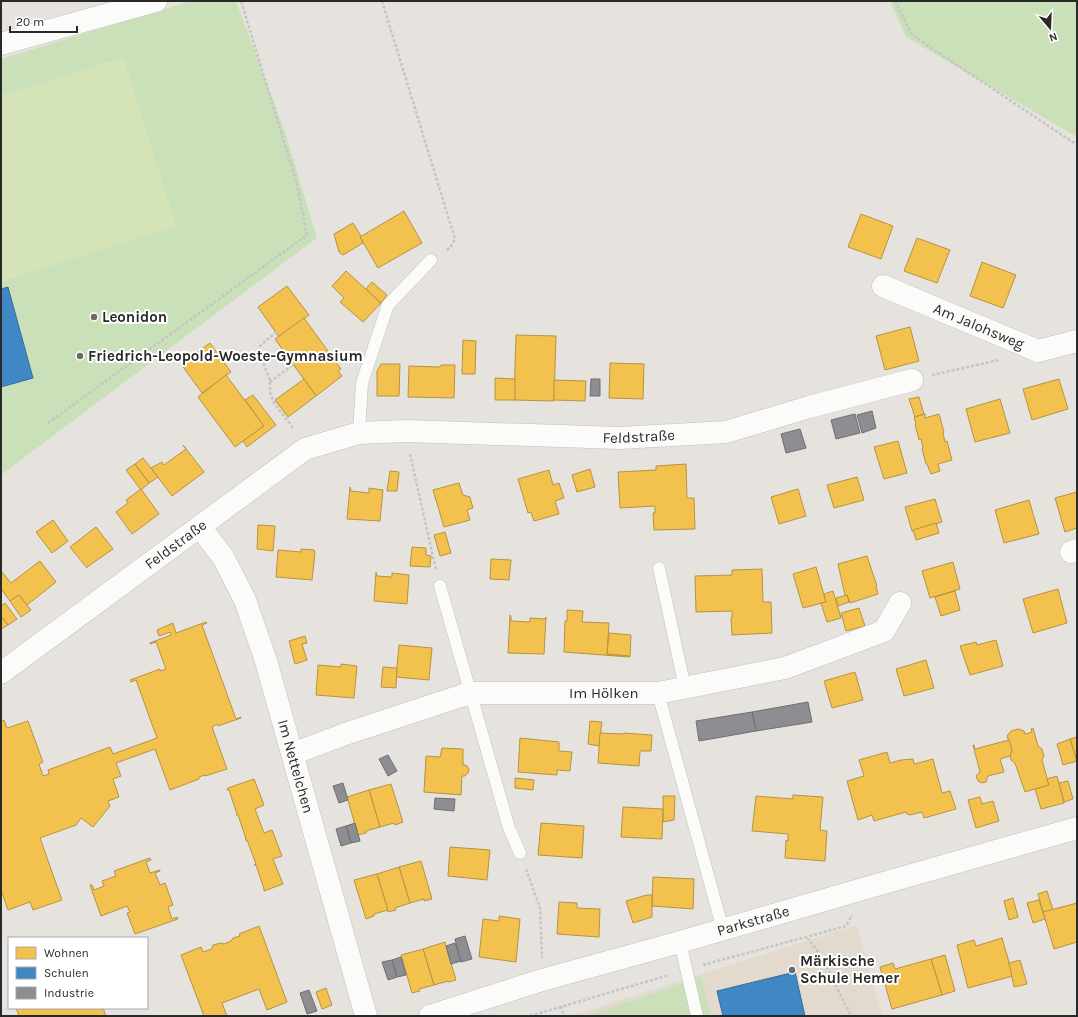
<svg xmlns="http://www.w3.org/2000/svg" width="1078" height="1017" font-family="Karla,sans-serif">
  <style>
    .education { fill: #e1dacd }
    .green { fill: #c9e0b9 }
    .pitch { fill: #d4e4b6 }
    .homes { fill: #f2c14e; stroke: #b69343 }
    .schools { fill: #3f88c5; stroke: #386c96 }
    .industry { fill: #8d8d92; stroke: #6f6f72 }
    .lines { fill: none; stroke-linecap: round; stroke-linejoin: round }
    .lane-casing { stroke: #c0bfbf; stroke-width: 13 }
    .street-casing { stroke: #c0bfbf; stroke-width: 23 }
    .path { stroke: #c6c5c5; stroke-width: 2.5; stroke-dasharray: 3 2; stroke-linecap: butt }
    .lane { stroke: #fbfbfa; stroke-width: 12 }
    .street { stroke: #fbfbfa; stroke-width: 22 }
    .poi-dot { fill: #6b6a68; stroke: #fff; stroke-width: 1.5 }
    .labels { text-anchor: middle; stroke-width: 4; stroke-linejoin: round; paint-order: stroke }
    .poi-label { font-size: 15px; font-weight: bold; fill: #292929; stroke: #fff; text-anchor: start }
    .street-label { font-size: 15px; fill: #292929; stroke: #fff }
  </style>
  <rect width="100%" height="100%" fill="#e6e3de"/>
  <path class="education" d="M857,925L882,1016H570Z"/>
  <g class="green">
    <path d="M191,1H236L285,132L317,238L1,475V387L33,378L9,287L1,289V281L176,226L123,58L1,96V59Z"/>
    <path d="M890,1H1077V137L906,37Z"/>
    <path d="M701,977L710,1016H586Z"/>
  </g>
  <path class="pitch" d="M123,58L176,226L1,281V96Z"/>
  <g class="homes">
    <path d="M404,211L422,243L378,268L360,237Z"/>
    <path d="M861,214L893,226L881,259L848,247Z"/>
    <path d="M353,223L361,236L360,237L363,243L343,255L339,252L334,234Z"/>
    <path d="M917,238L950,250L937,283L904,271Z"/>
    <path d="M982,262L1016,275L1003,308L970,296Z"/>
    <path d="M346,271L381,303L363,322L340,302L344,298L332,286Z"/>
    <path d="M372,282L387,295L381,303L366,289Z"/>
    <path d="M287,286L309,315L279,337L258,307Z"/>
    <path d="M304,318L341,369L338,371L342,376L316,396L275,339Z"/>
    <path d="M910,327L919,361L885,370L876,336Z"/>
    <path d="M516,335L556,336L554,401L514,400Z"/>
    <path d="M463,340L476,341L475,374H462Z"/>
    <path d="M210,343L231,372L202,393L181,364Z"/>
    <path d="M610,363L644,364L643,399L609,398Z"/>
    <path d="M381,364H400L399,396H377V371Z"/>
    <path d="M441,365H455L454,398L408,397L409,366L440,367Z"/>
    <path d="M226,375L264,426L235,447L198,397Z"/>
    <path d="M495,378L515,379V400H495Z"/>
    <path d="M304,379L316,396L288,417L275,400Z"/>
    <path d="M1059,379L1068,409L1032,420L1023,389Z"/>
    <path d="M554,380L586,381L585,401L554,400Z"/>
    <path d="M253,395L276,425L247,447L243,441L264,426L245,400Z"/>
    <path d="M919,397L924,414L915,417L909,399Z"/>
    <path d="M1000,399L1010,433L975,442L966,409Z"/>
    <path d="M925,414V418L939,414L944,432L943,433L945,442L947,441L952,460L938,464L940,471L931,474L927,464H926L922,449L923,448L921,439L919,440L915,424H916L914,417Z"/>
    <path d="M898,441L907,473L884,479L874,447Z"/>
    <path d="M183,445L204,472L172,496L151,468L162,462L164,465L186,449Z"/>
    <path d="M143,458L158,477L149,483L135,464Z"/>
    <path d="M135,464L149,483L141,490L126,470Z"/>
    <path d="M686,464L687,498H694L695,529L654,530L653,513H655V506L620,508L618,472L656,470V466Z"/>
    <path d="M590,469L595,487L577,492L572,475Z"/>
    <path d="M549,470L553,485L559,483L564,498L555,501L559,514L534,521L531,512L528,513L518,479Z"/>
    <path d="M390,471L399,472L397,491H387Z"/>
    <path d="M857,477L864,500L834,508L827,485Z"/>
    <path d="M459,483L463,495L470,497L473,508L467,510L470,520L444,527L433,490Z"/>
    <path d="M350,487L351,491L369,493V488L383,490L380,521L347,519Z"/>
    <path d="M141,489L159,514L132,534L116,512L128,503L126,500Z"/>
    <path d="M798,489L806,516L779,524L771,497Z"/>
    <path d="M1077,492V528L1065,532L1055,498Z"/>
    <path d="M935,499L942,522L912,531L905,507Z"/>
    <path d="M1029,500L1039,534L1004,543L995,510Z"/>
    <path d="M53,520L68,541L52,553L36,532Z"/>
    <path d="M936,523L939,533L916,540L913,530Z"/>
    <path d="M258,525L275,526L273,551L257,549Z"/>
    <path d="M96,527L113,549L87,567V568L70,547Z"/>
    <path d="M445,532L451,553L440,556L434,535Z"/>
    <path d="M412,547L426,548V555L431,556L430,567L410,566Z"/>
    <path d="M301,549L314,550L315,553L312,580L276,577L278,550L301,552Z"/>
    <path d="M867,556L877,586H876L878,594L850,603L847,595H845L838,564Z"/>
    <path d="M491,559L511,560L509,580L490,579Z"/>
    <path d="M40,561L56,582L27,605L19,595L10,601L1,589V571L11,583Z"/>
    <path d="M953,562L960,589L930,598L922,571Z"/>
    <path d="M816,567L826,602L803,608L793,574Z"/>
    <path d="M762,569L763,602H771L772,633L732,635L731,618H732V611L696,612L695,576L732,575V570Z"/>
    <path d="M376,572L377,576L392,577V573L409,575L407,604L374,601Z"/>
    <path d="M1058,589L1067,623L1033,633L1023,599Z"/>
    <path d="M833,591L841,618L827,622L821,603L826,602L824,594Z"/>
    <path d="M955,591L960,610L941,616L935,597Z"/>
    <path d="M19,595L31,610L21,617L10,601Z"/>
    <path d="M847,595L849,602L838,606L836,598Z"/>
    <path d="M5,603L17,619L8,625L1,616V606Z"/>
    <path d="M859,608L865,626L846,631L841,613Z"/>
    <path d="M567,610L583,611L582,622L609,623L607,654L629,656V657L564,652L565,621H567Z"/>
    <path d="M510,615L511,616V621L530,622V618L545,619L546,617L544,654L508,653Z"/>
    <path d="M1,616L8,625L1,629Z"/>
    <path d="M206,622L207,623L202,625L236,719L241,717V718L218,726L217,724L212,727L227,769L205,776V775L199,777V779L170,790L155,749L116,763L121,776L113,779L119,797L108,801L110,806L93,827L81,818L76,825L40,838L62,900L33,910L30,902L8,910L1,890V722L4,720L7,728L28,721L43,762L39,764L43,776L49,774L48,770L110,747L113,754L157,738L136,680L131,682L130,680L160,669V671L166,669L156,642L150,644V643L171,635L170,632L159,636L157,630L173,623L176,633Z"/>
    <path d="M609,633L631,635L630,657L629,656L607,654Z"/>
    <path d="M305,636L307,643L302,644L307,660L295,664L289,641Z"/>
    <path d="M996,640L1003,666L970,675L960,646L976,642L977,645Z"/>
    <path d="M399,645L432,648L429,680L396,677Z"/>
    <path d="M926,660L934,688L904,696L896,669Z"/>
    <path d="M341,664L357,666L354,698L316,695L318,665L341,667Z"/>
    <path d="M383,667L397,668L396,688L381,687Z"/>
    <path d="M855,672L863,700L832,708L824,681Z"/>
    <path d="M590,721L602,722L599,746L588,744Z"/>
    <path d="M1033,728L1038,746L1042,749L1044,756L1042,760L1049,785L1025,792L1015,763L1011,760L1010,755L1012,750L1007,736L1011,731L1018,729L1024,731L1025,734L1032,732L1031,729Z"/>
    <path d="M600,733L624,734V733L652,735L651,751H640L639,766L598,763Z"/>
    <path d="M1077,737V762L1070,739Z"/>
    <path d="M520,738L559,742V751L572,752L570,771L557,770V775L518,772Z"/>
    <path d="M1070,739L1077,761L1063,765L1057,744Z"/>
    <path d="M1009,740L1012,750L1010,756L1000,759L1004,772L988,776L986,782L982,783L978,781L976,776L980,772L973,745H974L975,749Z"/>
    <path d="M442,748L463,749V765H466L469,769L468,773L465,776H462L461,795L424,792L426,756L440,757Z"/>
    <path d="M887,752L890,763L901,760L913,759L914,764L933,759L942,793L950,791L956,809L924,818L922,812L910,815L907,814L906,812L874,821L872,815L858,820L847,781L864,776L859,760Z"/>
    <path d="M1057,776L1064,803L1041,809L1035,789L1049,785L1047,779Z"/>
    <path d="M515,778L534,780L533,790L515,788Z"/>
    <path d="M254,779L264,805L255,809L264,833L272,830L282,856L273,859L283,884L264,891V889L256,865H254L256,864L247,840H245L246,839L238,815H236L237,814L229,790H227L228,788Z"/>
    <path d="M1068,781L1073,799L1064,802L1059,783Z"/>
    <path d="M391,784L403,822L395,825L394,823L380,827L369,790Z"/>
    <path d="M369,790L380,827L366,831V833L358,835L347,797Z"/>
    <path d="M793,795L823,797L820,830L827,831L825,861L785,858L786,840L788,841V834L752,831L756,796L793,799Z"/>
    <path d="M663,796H675L674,820L663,822Z"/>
    <path d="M980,797L982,804L993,801L999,821L976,828L968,800Z"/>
    <path d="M623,807L663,809L662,839L621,837Z"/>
    <path d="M541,823L584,826L582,858L538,855Z"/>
    <path d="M450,847L490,850L487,880L448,876Z"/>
    <path d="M150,858L151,860L146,862L150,873L160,870V871L155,873L160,885L165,883L173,905L168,907L172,919L177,917L178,919L135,934L127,913L130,912L127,906L101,916L90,885H92L94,890L104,886L102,881L116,876L114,871Z"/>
    <path d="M421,861L432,899L424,901V899L410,903L399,867Z"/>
    <path d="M399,867L410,903L395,908L396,910L388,912L377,874Z"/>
    <path d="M377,874L388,910L374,914V916L366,919L354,880Z"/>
    <path d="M653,877L694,879L693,909L652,906Z"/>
    <path d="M1047,891L1053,910L1043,912L1038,894Z"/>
    <path d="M647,895H652V917L633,923L626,901Z"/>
    <path d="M1013,898L1018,917L1009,920L1004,901Z"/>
    <path d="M1039,900L1045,919L1033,923L1027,903Z"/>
    <path d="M559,902L577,903V908L600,909L599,937L557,934Z"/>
    <path d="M1077,903V942L1054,949L1043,912Z"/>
    <path d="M499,916L520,919L516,962L479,957L483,919L499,921Z"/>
    <path d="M259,926L287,1002L267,1010L259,989L222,1003L227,1016H204L181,955L201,947L203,952L212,949L213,945L221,943L224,944L231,941L233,938L240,936L239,934Z"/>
    <path d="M1002,938L1013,976L968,988L957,945L974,940L976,946Z"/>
    <path d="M445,942L456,980L448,982V981L434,985L423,949Z"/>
    <path d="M423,949L434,985L419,989L420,991L412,993L401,955Z"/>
    <path d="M945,955L955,991L942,995L931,959Z"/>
    <path d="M931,959L942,995L892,1009L880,967L893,963L895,969Z"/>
    <path d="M1020,960L1027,984L1014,987L1009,963Z"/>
    <path d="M326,988L332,1005L322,1009L316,992Z"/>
    <path d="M16,1008H103L106,1016H19Z"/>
  </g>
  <g class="schools">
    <path d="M8,287L33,378L1,387V289Z"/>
    <path d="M795,972L805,1016H723L717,991Z"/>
  </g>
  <g class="industry">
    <path d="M591,379H600V396H590Z"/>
    <path d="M872,411L876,428L862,433L857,415Z"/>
    <path d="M855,414L860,433L836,439L831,420Z"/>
    <path d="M800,429L806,448L786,453L781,434Z"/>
    <path d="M808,702L812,722L756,731L752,712Z"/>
    <path d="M752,712L756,731L699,741L696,721Z"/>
    <path d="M388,755L397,771L388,776L379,759Z"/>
    <path d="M343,783L348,800L339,803L333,786Z"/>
    <path d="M435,798L455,799L454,811L434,809Z"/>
    <path d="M355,823L360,841L351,843L346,826Z"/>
    <path d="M346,826L351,843L341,846L336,829Z"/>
    <path d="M465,936L472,959L461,962L455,939Z"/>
    <path d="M455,943L461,961L451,964L446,946Z"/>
    <path d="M401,957L406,975L397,977L392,960Z"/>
    <path d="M392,960L397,977L388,980L382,962Z"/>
    <path d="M309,990L317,1011L307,1014L300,993Z"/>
  </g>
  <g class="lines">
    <defs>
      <g id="lane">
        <path d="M359,433L362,383L388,305L431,260"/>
        <path d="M659,568L685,688"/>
        <path d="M440,586L509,828L520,853"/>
        <path d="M658,693L723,930"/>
        <path d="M680,942L697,1016"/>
      </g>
      <g id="street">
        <path d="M1,44L156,1"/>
        <path id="s1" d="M883,286L1038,351L1077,341"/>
        <path id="s2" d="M200,527L223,557L245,600L266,661L366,1016"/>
        <path d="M1071,552L1077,550"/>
        <path id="s3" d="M1,673L305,449L359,433L405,431L620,438L726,432L809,407L912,380"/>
        <path id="s4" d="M292,754L348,733L470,693H658L785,668L884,631L900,603"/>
        <path id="s5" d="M430,1016L542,980L680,942L866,888L1077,828"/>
      </g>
    </defs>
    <use href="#lane" class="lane-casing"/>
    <use href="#street" class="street-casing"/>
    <g class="path">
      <path d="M382,1L455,239L450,248L445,251"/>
      <path d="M895,1L912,35L1077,145"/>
      <path d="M277,332L270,337L260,346V355L270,380V392L274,403L294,429"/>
      <path d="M932,375L999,360"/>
      <path d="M270,382L294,364"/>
      <path d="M48,423L307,235L297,184L241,1"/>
      <path d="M410,454L436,570"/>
      <path d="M526,869L540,908L542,958"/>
      <path d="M807,938L820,954L851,1016"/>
      <path d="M703,965L846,926L852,915"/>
      <path d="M561,1006L564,1016"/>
      <path d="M530,1016L669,975"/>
    </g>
    <use href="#lane" class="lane"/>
    <use href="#street" class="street"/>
  </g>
  <g class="poi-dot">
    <circle cx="94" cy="317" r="4"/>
    <circle cx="80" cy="356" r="4"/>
    <circle cx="792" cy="970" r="4"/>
  </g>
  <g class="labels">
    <g class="poi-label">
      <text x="102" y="322">Leonidon</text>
      <text x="88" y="361">Friedrich-Leopold-Woeste-Gymnasium</text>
      <text x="800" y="966">Märkische<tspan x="800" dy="17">Schule Hemer</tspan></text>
    </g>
    <g class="street-label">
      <text dy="5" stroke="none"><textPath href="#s1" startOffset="104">Am Jalohsweg</textPath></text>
      <text dy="5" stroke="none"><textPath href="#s3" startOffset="714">Feldstraße</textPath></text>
      <text dy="5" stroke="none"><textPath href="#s3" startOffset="217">Feldstraße</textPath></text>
      <text dy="5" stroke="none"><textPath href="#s4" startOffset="322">Im Hölken</textPath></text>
      <text dy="5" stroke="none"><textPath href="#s2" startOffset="260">Im Nettelchen</textPath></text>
      <text dy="5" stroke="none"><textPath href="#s5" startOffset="337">Parkstraße</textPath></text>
    </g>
  </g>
  <rect width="1078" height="1017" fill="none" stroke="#292929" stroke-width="4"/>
  <rect x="8" y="937" width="140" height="72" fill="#ffffff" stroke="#a9a9a9"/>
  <rect x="16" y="947" width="20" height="12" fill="#f2c14e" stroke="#a9a9a9"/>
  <text x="44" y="957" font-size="12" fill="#292929">Wohnen</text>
  <rect x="16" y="967" width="20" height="12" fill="#3f88c5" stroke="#a9a9a9"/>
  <text x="44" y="977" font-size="12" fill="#292929">Schulen</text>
  <rect x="16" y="987" width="20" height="12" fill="#8d8d92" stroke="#a9a9a9"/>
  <text x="44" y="997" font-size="12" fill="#292929">Industrie</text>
  <g transform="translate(1050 28) rotate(161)" stroke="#ffffff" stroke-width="3" paint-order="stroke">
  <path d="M0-3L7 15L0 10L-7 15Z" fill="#292929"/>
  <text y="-6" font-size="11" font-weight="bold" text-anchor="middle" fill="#292929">N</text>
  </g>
  <path d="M10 26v6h67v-6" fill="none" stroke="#292929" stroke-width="2"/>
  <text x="16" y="26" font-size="12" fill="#292929" stroke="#ffffff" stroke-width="3" paint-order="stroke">20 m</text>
</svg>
